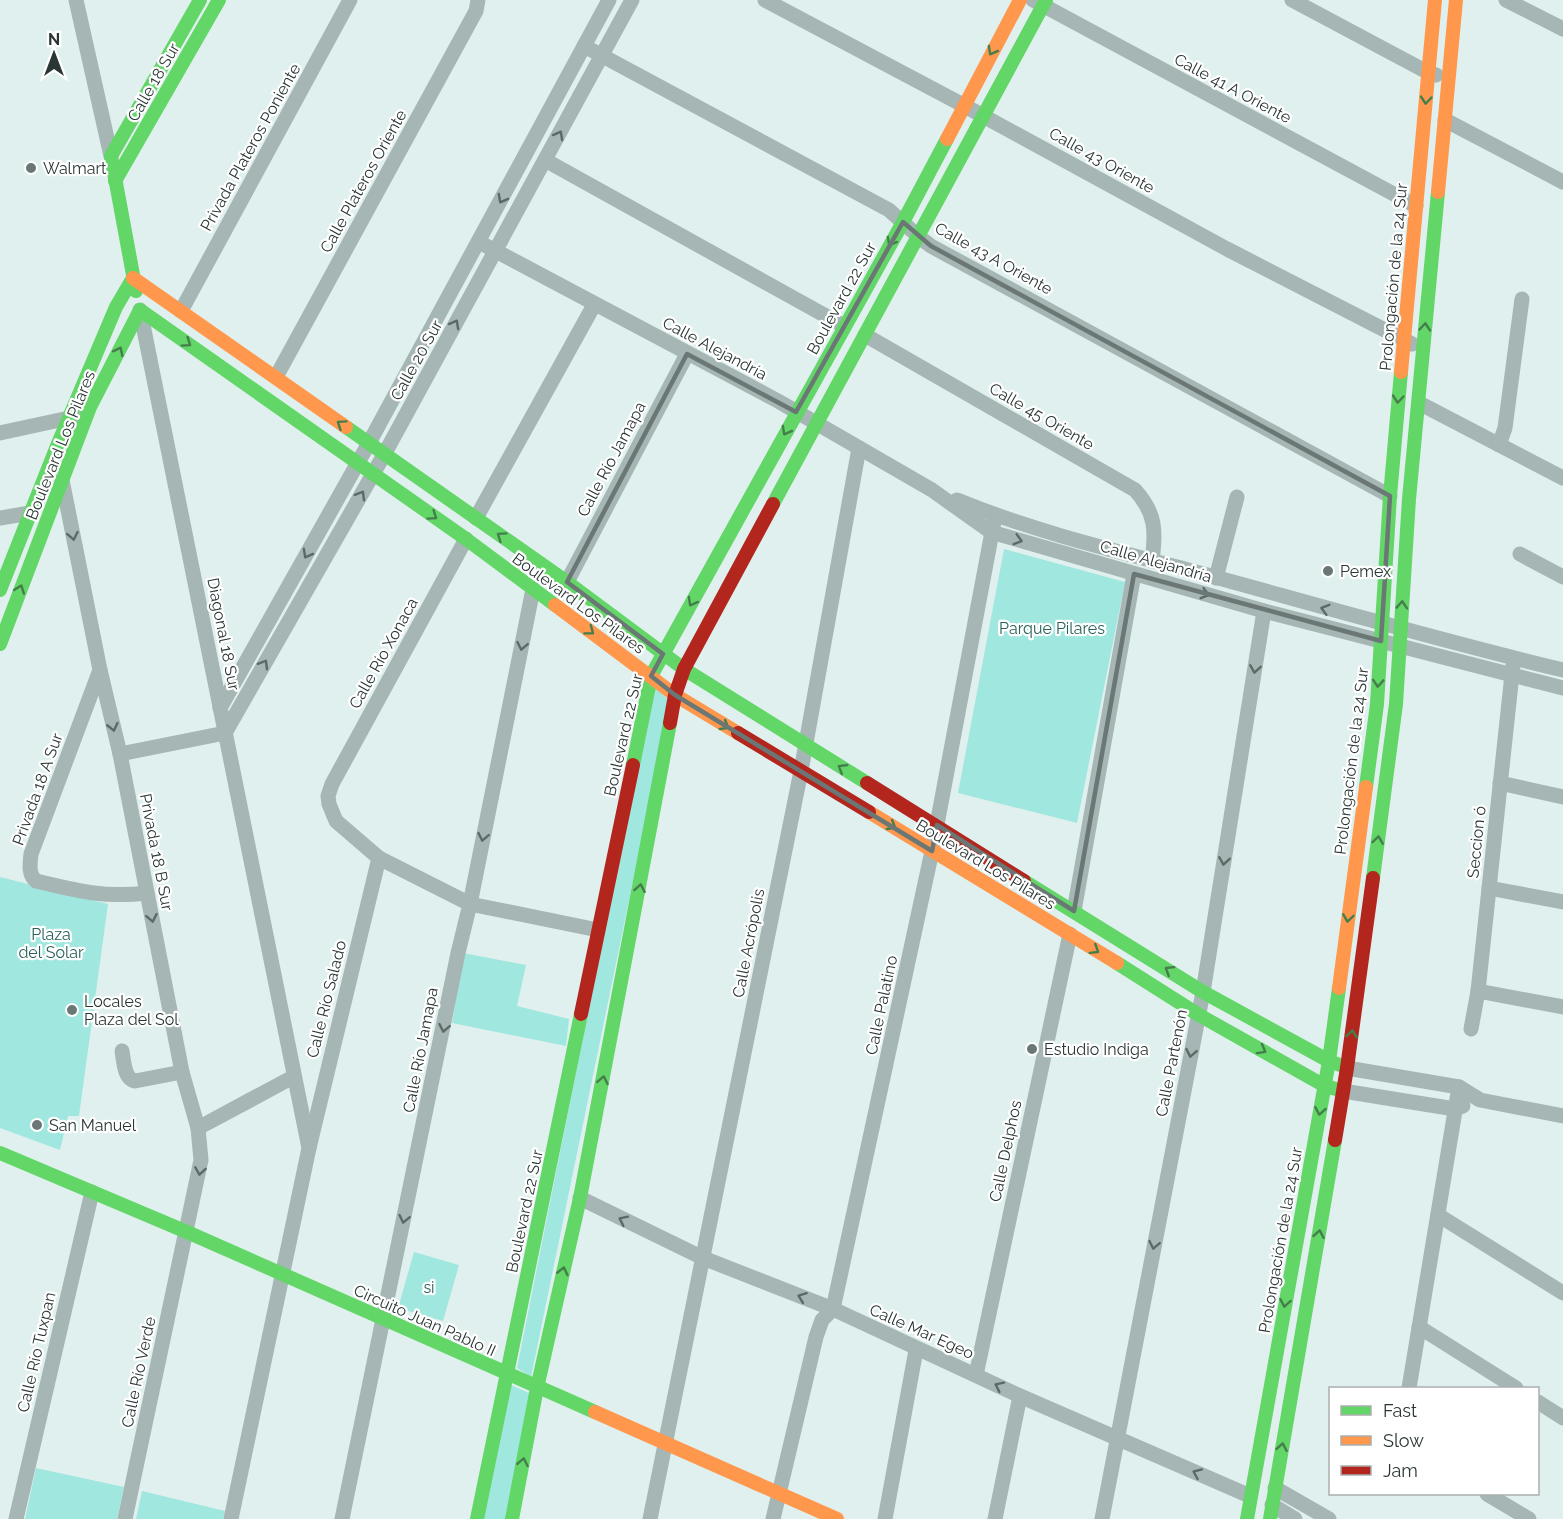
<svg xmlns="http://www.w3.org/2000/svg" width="1563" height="1519" font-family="Raleway,sans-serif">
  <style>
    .green { fill: #a0e7df }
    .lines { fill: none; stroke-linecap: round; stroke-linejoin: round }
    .street { stroke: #a6b6b4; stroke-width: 15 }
    .fast { stroke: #63d668; stroke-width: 14 }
    .slow { stroke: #ff974d; stroke-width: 14 }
    .jam { stroke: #b3261e; stroke-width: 14 }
    .oneway { stroke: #447e4b }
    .oneway2 { stroke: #5c6967 }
    .marked { fill: none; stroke: #6a7775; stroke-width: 4.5; stroke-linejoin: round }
    .poi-dot { fill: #6a7775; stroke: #fff; stroke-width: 2 }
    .labels { text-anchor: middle; stroke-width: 4.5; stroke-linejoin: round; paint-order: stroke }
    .street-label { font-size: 16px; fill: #2a3634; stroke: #fff }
    .poi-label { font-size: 16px; fill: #2a3634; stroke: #fff; text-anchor: start }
    .park-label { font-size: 16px; fill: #2a605a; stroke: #fff }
  </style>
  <rect width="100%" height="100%" fill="#e0f0ee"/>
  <g class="green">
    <path d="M1004,549L1125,582L1077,823L958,793Z"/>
    <path d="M653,686L670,701L531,1377L517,1368Z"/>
    <path d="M0,877L108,904L79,1116H68L60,1150L0,1128Z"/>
    <path d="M463,953L526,965L517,1006L569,1019L566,1046L452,1023Z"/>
    <path d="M414,1252L459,1265L443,1321L398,1308Z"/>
    <path d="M504,1382L536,1396L512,1519H477Z"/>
    <path d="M36,1468L124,1487L117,1519H25Z"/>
    <path d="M142,1491L225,1511L223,1519H136Z"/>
  </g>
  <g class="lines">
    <g class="street">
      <path d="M76,0L111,156"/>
      <path d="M765,0L963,105L1227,249L1412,344"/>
      <path d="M1033,0L1416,206"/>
      <path d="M1292,0L1429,73L1436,75"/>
      <path d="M1506,0L1563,29"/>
      <path d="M584,46L889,210L919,237L931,246L1390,496"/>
      <path d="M1445,120L1563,182"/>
      <path d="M545,160L844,326"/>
      <path d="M479,242L778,401L932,490L991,532L1264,611L1563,688"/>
      <path d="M140,310L309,1148"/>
      <path d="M181,311L350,0"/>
      <path d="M865,335L1135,490C1156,513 1156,531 1152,561"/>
      <path d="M276,377L476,11L478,0"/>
      <path d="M1419,403L1563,478"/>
      <path d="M0,433L69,418L76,414"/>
      <path d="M1499,445L1505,428L1522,299"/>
      <path d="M62,480L100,670L120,754L182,1072L198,1128L201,1160L125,1519"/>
      <path d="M957,500C1040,534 1129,554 1215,577C1331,609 1446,642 1563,670"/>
      <path d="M0,518L30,513"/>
      <path d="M476,518L594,305"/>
      <path d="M466,539L332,784L328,796L329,804L336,821L379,858L470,904L598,930"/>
      <path d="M1520,554L1563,577"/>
      <path d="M1216,578L1237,497"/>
      <path d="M567,582L687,354"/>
      <path d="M100,670L31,854C30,864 28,874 36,881C77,891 105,898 147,893"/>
      <path d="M220,708L369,443L609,0"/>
      <path d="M120,754L225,733L385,453L632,0"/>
      <path d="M1500,783L1563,797"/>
      <path d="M1489,888L1563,902"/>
      <path d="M1074,911L1134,574"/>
      <path d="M1478,991L1563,1007"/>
      <path d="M1471,1029L1478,991L1513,665"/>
      <path d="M122,1051C124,1062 124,1079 135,1081L182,1072"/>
      <path d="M1347,1068L1459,1087L1480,1100L1563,1116"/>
      <path d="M1343,1091L1455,1109L1463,1106"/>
      <path d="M198,1128L293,1077"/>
      <path d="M580,1198L703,1258L833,1309L1020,1396L1250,1496"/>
      <path d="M1438,1215L1563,1293"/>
      <path d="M1419,1327L1516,1388"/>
      <path d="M976,1375L1070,934"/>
      <path d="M1409,1388L1459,1087"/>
      <path d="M1538,1402L1563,1418"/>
      <path d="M1275,1488L1329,1519"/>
      <path d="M1487,1494L1529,1519"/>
      <path d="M1272,1505L1295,1519"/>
      <path d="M16,1519L92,1192"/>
      <path d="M231,1519L309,1148L379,858"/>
      <path d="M342,1519L458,953L470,904L533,589"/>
      <path d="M650,1519L801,771L859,448"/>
      <path d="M773,1519L816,1337L822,1320L833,1309L932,851L995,516"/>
      <path d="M885,1519L916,1350"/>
      <path d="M995,1519L1020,1396"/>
      <path d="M1102,1519L1203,992L1264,611"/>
    </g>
    <g class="fast">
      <path d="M115,181L219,0"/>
      <path d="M136,291L111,156L200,0"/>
      <path d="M140,310L466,539L555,605"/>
      <path d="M346,427L567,582L684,669L867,783"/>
      <path d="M773,504L1046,0"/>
      <path d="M0,590L57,446L116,307L133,278"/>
      <path d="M0,644L90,407L140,310"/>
      <path d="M633,765L651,676L903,222L947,139"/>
      <path d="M1366,787L1377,704L1390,496L1401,372"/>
      <path d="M1373,878L1396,704L1409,499L1438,192"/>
      <path d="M1024,881L1203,992L1329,1061L1340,1065"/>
      <path d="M1117,963L1199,1015L1325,1086L1336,1089"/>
      <path d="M0,1153L187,1232L595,1412"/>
      <path d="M477,1519L581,1014"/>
      <path d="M512,1519L537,1388L580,1198L670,723"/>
      <path d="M1247,1519L1329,1061L1339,988"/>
      <path d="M1270,1519L1335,1140"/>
    </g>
    <g class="slow">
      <path d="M947,139L1020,0"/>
      <path d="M1438,192L1456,0"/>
      <path d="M133,278L346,427"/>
      <path d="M1401,372L1435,0"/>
      <path d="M555,605L675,695L738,733"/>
      <path d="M869,812L1117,963"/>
      <path d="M1339,988L1366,787"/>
      <path d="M595,1412L837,1519"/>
    </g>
    <g class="jam">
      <path d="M670,723L675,695L684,669L773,504"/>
      <path d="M738,733L869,812"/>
      <path d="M867,783L1024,881"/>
      <path d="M581,1014L633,765"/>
      <path d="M1335,1140L1347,1068L1373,878"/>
    </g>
  </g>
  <defs><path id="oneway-chevron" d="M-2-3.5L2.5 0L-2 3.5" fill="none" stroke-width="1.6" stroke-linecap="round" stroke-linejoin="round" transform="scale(1.5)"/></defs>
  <g class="oneway">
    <use href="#oneway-chevron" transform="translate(992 51) rotate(119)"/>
    <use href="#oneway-chevron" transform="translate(1426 100) rotate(95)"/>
    <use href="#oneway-chevron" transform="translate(891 242) rotate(119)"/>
    <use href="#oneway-chevron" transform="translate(1425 327) rotate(-85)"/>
    <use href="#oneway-chevron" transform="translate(187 343) rotate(35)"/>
    <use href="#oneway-chevron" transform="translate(119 351) rotate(-63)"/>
    <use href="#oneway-chevron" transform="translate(1398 399) rotate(95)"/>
    <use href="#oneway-chevron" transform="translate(341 424) rotate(-145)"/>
    <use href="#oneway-chevron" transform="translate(786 431) rotate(119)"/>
    <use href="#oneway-chevron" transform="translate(433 516) rotate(35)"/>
    <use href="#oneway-chevron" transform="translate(501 536) rotate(-145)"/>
    <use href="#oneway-chevron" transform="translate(20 589) rotate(-70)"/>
    <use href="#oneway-chevron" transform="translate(692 602) rotate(119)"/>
    <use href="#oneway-chevron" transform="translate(1402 605) rotate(-86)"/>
    <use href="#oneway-chevron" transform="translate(590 631) rotate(37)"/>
    <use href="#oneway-chevron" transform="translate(1378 683) rotate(94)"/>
    <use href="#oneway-chevron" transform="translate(725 726) rotate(31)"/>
    <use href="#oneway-chevron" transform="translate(842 768) rotate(-149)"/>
    <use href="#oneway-chevron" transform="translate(892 826) rotate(31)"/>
    <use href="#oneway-chevron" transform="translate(1378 840) rotate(-82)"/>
    <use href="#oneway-chevron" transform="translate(640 888) rotate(-80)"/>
    <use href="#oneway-chevron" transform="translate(1348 918) rotate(98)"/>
    <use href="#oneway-chevron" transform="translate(1095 950) rotate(32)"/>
    <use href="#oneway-chevron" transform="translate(1169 970) rotate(-148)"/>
    <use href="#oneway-chevron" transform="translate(1352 1034) rotate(-82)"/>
    <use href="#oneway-chevron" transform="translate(1262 1050) rotate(29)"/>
    <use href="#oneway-chevron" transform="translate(603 1080) rotate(-79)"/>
    <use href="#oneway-chevron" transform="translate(1320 1111) rotate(100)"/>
    <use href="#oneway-chevron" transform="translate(1319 1234) rotate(-80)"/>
    <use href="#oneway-chevron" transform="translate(563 1271) rotate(-77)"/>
    <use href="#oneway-chevron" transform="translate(1285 1303) rotate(100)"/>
    <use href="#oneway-chevron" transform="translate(1282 1447) rotate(-80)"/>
    <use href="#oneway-chevron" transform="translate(523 1462) rotate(-79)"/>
  </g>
  <g class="oneway2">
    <use href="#oneway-chevron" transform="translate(559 135) rotate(-61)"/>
    <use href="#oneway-chevron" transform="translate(502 199) rotate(118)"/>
    <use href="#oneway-chevron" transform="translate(455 324) rotate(-61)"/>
    <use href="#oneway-chevron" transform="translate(361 495) rotate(-60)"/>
    <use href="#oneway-chevron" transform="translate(73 536) rotate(79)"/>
    <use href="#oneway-chevron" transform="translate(1018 540) rotate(16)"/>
    <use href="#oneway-chevron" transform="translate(307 554) rotate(119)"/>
    <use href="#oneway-chevron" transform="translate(1205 594) rotate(16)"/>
    <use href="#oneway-chevron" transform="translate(1325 609) rotate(-164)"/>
    <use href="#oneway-chevron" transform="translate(522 646) rotate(101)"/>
    <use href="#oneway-chevron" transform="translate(264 664) rotate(-60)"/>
    <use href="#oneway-chevron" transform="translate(1255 669) rotate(99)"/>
    <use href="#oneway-chevron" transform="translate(113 727) rotate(77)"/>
    <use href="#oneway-chevron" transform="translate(483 837) rotate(101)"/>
    <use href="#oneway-chevron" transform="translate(1224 861) rotate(99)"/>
    <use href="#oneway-chevron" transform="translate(152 918) rotate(79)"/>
    <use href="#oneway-chevron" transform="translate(444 1028) rotate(101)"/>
    <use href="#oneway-chevron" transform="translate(1191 1053) rotate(101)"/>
    <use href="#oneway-chevron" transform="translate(200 1171) rotate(99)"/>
    <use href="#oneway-chevron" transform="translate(404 1219) rotate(102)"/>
    <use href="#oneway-chevron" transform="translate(623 1220) rotate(-154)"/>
    <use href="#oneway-chevron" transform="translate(1154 1245) rotate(101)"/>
    <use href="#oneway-chevron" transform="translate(802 1297) rotate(-159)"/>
    <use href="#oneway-chevron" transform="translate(999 1386) rotate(-154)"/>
    <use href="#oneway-chevron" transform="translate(1197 1473) rotate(-156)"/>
  </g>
  <path class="marked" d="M903,222L931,246L1390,496L1381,641L1134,574L1074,911L937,825L932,851L675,695L651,676L663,654L567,582L687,354L796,412Z"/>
  <g class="poi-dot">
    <circle cx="31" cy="168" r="6"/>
    <circle cx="1328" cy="571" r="6"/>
    <circle cx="72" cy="1010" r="6"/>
    <circle cx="1032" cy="1049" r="6"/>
    <circle cx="37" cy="1125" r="6"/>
  </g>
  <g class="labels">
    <g class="street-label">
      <text transform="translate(153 82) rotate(-60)" y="6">Calle 18 Sur</text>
      <text transform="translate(1233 88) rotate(28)" y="6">Calle 41 A Oriente</text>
      <text transform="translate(250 147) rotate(-61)" y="6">Privada Plateros Poniente</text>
      <text transform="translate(1102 160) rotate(29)" y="6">Calle 43 Oriente</text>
      <text transform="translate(363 181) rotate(-61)" y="6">Calle Plateros Oriente</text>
      <text transform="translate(994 258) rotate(29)" y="6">Calle 43 A Oriente</text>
      <text transform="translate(1393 277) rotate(-85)" y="6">Prolongación de la 24 Sur</text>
      <text transform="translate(841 298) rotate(-61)" y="6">Boulevard 22 Sur</text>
      <text transform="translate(715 348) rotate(28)" y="6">Calle Alejandría</text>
      <text transform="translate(416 360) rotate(-61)" y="6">Calle 20 Sur</text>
      <text transform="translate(1042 416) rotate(30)" y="6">Calle 45 Oriente</text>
      <text transform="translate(60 445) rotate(-68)" y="6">Boulevard Los Pilares</text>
      <text transform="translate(611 459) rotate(-62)" y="6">Calle Río Jamapa</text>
      <text transform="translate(1156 561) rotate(16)" y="6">Calle Alejandría</text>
      <text transform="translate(579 603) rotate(36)" y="6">Boulevard Los Pilares</text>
      <text transform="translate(224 634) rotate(79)" y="6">Diagonal 18 Sur</text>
      <text transform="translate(383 653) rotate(-61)" y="6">Calle Río Xonaca</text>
      <text transform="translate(623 735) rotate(-77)" y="6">Boulevard 22 Sur</text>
      <text transform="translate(1351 761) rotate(-83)" y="6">Prolongación de la 24 Sur</text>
      <text transform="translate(37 789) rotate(-70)" y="6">Privada 18 A Sur</text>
      <text transform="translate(1476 842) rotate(-84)" y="6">Seccion ó</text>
      <text transform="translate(157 852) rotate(79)" y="6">Privada 18 B Sur</text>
      <text transform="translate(986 864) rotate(31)" y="6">Boulevard Los Pilares</text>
      <text transform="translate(748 943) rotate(-79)" y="6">Calle Acrópolis</text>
      <text transform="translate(326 999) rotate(-76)" y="6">Calle Río Salado</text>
      <text transform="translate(881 1005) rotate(-78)" y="6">Calle Palatino</text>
      <text transform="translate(420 1050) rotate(-79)" y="6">Calle Río Jamapa</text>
      <text transform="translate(1171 1063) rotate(-79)" y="6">Calle Partenón</text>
      <text transform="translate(1005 1151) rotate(-78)" y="6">Calle Delphos</text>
      <text transform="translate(524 1211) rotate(-78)" y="6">Boulevard 22 Sur</text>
      <text transform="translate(1280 1240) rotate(-80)" y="6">Prolongación de la 24 Sur</text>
      <text transform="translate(425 1320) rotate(24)" y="6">Circuito Juan Pablo II</text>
      <text transform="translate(922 1331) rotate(24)" y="6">Calle Mar Egeo</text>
      <text transform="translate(36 1352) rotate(-77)" y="6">Calle Río Tuxpan</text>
      <text transform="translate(138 1372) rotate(-78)" y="6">Calle Río Verde</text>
    </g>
    <g class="poi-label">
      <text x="43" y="174">Walmart</text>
      <text x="1340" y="577">Pemex</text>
      <text x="84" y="1007">Locales<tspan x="84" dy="18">Plaza del Sol</tspan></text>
      <text x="1044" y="1055">Estudio Indiga</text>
      <text x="49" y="1131">San Manuel</text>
    </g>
    <g class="park-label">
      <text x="1052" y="634">Parque Pilares</text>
      <text x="51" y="940">Plaza<tspan x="51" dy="18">del Solar</tspan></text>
      <text x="429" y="1293">si</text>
    </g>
  </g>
  <rect x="1329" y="1387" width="210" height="108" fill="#ffffff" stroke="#aaafae" stroke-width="1.5"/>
  <rect x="1341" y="1406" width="30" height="9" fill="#63d668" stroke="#aaafae" stroke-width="1.5"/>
  <text x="1383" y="1417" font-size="18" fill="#2a3634">Fast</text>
  <rect x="1341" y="1436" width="30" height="9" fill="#ff974d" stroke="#aaafae" stroke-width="1.5"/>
  <text x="1383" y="1447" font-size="18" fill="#2a3634">Slow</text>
  <rect x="1341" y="1466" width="30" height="9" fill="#b3261e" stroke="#aaafae" stroke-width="1.5"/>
  <text x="1383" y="1477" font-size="18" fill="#2a3634">Jam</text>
  <g transform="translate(54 54)" stroke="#ffffff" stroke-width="4.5" paint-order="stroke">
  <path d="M0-4.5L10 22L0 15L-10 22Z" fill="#2a3634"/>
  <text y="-9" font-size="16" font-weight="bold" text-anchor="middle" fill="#2a3634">N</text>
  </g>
</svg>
